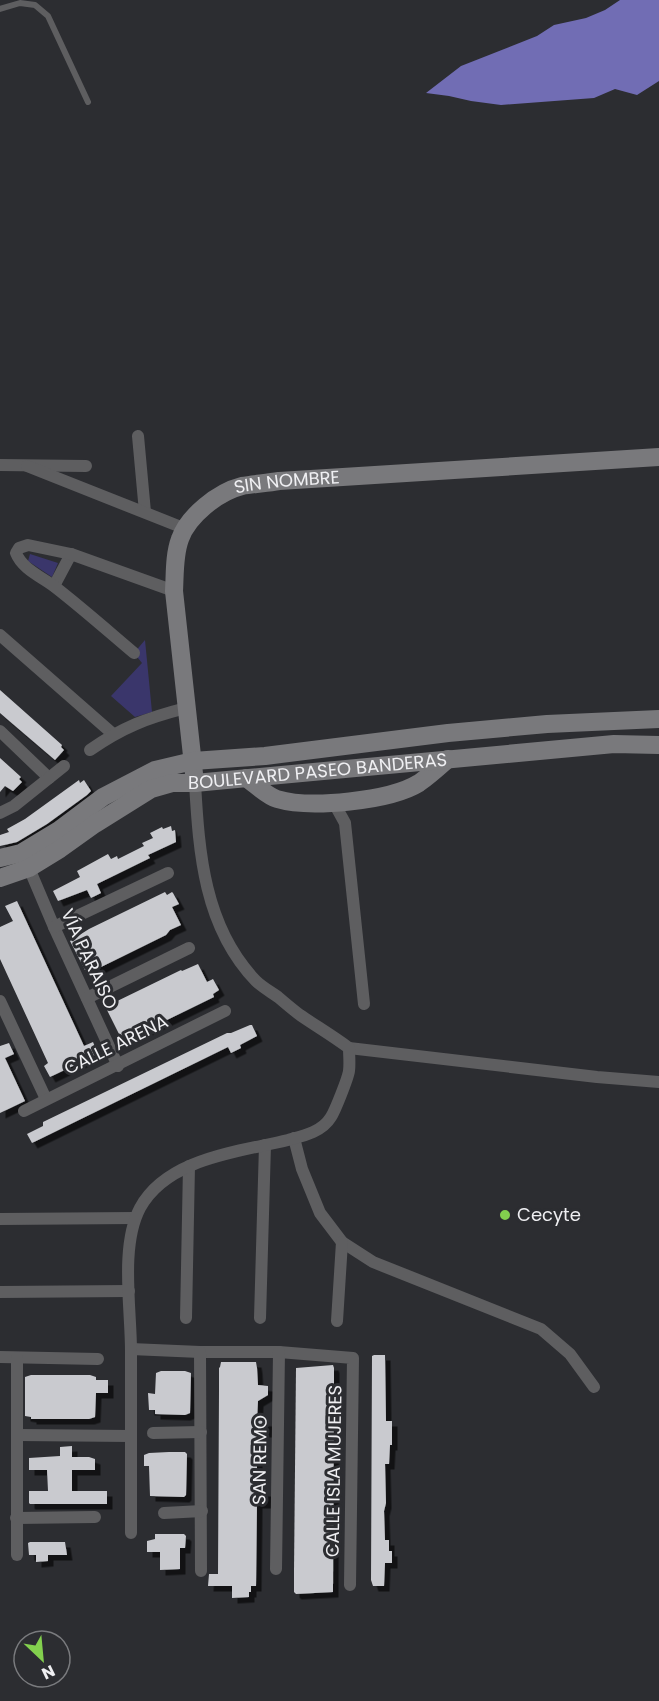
<svg xmlns="http://www.w3.org/2000/svg" width="659" height="1701" font-family="Poppins,sans-serif">
  <style>
    .green { fill: #3a366b }
    .water { fill: #716db4 }
    .building { fill: #c9cacf; filter: url(#shadow) }
    .lines { fill: none; stroke-linecap: round; stroke-linejoin: round }
    .lane { stroke: #5e5e60; stroke-width: 6 }
    .street { stroke: #5e5e60; stroke-width: 12 }
    .secondary { stroke: #79797c; stroke-width: 18 }
    .poi-dot { fill: #83d04e; stroke: #2c2d31; stroke-width: 2 }
    .labels { text-anchor: middle; stroke-width: 6; stroke-linejoin: round; paint-order: stroke }
    .street-label { font-size: 18px; fill: #efeff2; stroke: #2c2d31 }
    .poi-label { font-size: 18px; fill: #efeff2; stroke: #2c2d31; text-anchor: start }
  </style>
  <defs>
    <filter id="shadow"><feDropShadow dx="5.5" dy="5.5" stdDeviation="0" flood-color="#0009"/></filter>
  </defs>
  <rect width="100%" height="100%" fill="#2c2d31"/>
  <g class="green">
    <path d="M30,554L58,563L52,577L28,561Z"/>
    <path d="M145,640L152,712L135,717L111,696L142,663L134,653Z"/>
  </g>
  <path class="water" d="M620,0H659V81L637,95L615,89L594,98L501,105L471,101L449,96L426,93L461,66L537,36L554,25L586,18L605,10Z"/>
  <g class="building">
    <path d="M0,690L62,745L61,747L64,750L55,760L0,713Z"/>
    <path d="M0,758L21,777L19,779L22,782L13,791L5,786L0,792Z"/>
    <path d="M79,780L80,783L84,780L91,791L87,795L47,824L17,842L0,846V835L9,832L7,829L25,819Z"/>
    <path d="M171,826L172,831L175,830L176,842L148,855L150,858L97,884L101,893L91,898L87,890L58,901L53,891L80,877L77,871L108,854L111,859L117,856L118,859L144,846L142,843L153,838L150,833L162,827L163,829Z"/>
    <path d="M165,892L167,895L172,892L173,893L179,904L172,907L181,925L170,930L166,935L97,969L86,972L70,941L89,929Z"/>
    <path d="M17,901L84,1046L93,1042L98,1054L50,1077L44,1066L48,1063L0,959V927L13,921L5,906Z"/>
    <path d="M198,964L207,982L213,979L219,990L213,994L214,997L124,1041L122,1040L106,1008L107,1006L181,970L182,971Z"/>
    <path d="M250,1025H252L257,1036L240,1045L241,1048L231,1053L228,1047L32,1143L27,1134L43,1126V1122L227,1033H231Z"/>
    <path d="M9,1043L14,1054L5,1058L25,1101L0,1113V1046Z"/>
    <path d="M374,1355H385L386,1421H392V1445H390L389,1464H385L386,1503L384,1511L385,1540H389V1551H392V1563H385L384,1586H373L371,1580L372,1356Z"/>
    <path d="M221,1362H256L257,1368L258,1385L268,1386V1395L258,1401L257,1420L267,1421V1432H257V1491H267V1503H257L256,1586H251V1592H249V1597L232,1598V1586H208L209,1574H218L219,1391V1368L220,1367Z"/>
    <path d="M333,1365L334,1368V1386L333,1592L296,1594L294,1592V1571L296,1368Z"/>
    <path d="M161,1371H185L191,1373L190,1413L185,1415L155,1414V1410H149L148,1393L155,1394L156,1373Z"/>
    <path d="M31,1375H90L96,1377V1380H108V1393H96L95,1417L89,1419H31V1417L25,1416V1377Z"/>
    <path d="M72,1446V1457H89L95,1459V1470H72V1491H107V1504H30L29,1503V1491H48L47,1470H29V1458L60,1456V1447Z"/>
    <path d="M169,1452H185L187,1454L186,1495L184,1497L150,1496L149,1466H144V1455L149,1453Z"/>
    <path d="M155,1534H184L186,1536L185,1548H180V1569L160,1570V1552H147V1541L155,1539Z"/>
    <path d="M30,1542H65L67,1555H48V1561L36,1562V1555H29L28,1543Z"/>
  </g>
  <g class="lines">
    <path class="lane" d="M0,9L20,3L35,5L48,16L88,102"/>
    <g class="street">
      <path d="M138,436L145,512"/>
      <path d="M0,465L86,466"/>
      <path d="M27,466L186,529"/>
      <path d="M54,586L71,554"/>
      <path d="M0,635L113,734"/>
      <path d="M134,653C108,631 82,608 55,587C42,577 22,569 16,553L19,548L28,545L71,554L174,591"/>
      <path d="M0,731L49,778"/>
      <path d="M90,750C123,727 147,718 186,708"/>
      <path d="M334,803L345,823L364,1004"/>
      <path d="M0,813L14,806L64,766"/>
      <path d="M29,868L54,927L118,1066"/>
      <path d="M54,927L168,873"/>
      <path d="M87,998L189,948"/>
      <path d="M0,1001L46,1099"/>
      <path d="M349,1048L597,1077L659,1082"/>
      <path d="M24,1111L225,1011"/>
      <path d="M294,1138L302,1169L320,1213L342,1242L373,1262L541,1329L570,1354L594,1387"/>
      <path d="M0,1219L135,1218"/>
      <path d="M0,1292L129,1291"/>
      <path d="M186,1318L189,1166"/>
      <path d="M260,1318L265,1145"/>
      <path d="M337,1321L342,1242"/>
      <path d="M131,1349L200,1352H279L353,1358L350,1585"/>
      <path d="M200,1352L201,1571"/>
      <path d="M0,1357L98,1359"/>
      <path d="M153,1433L201,1432"/>
      <path d="M18,1435L130,1436"/>
      <path d="M164,1513L202,1511"/>
      <path d="M16,1518L95,1517"/>
      <path d="M131,1533C131,1472 131,1412 131,1351C131,1308 120,1246 140,1208C167,1158 239,1152 288,1140C303,1136 322,1132 331,1117C335,1111 348,1078 349,1071C350,1064 349,1055 349,1048C333,1036 316,1026 300,1015C292,1009 285,1003 278,997C271,992 262,987 256,981C204,927 199,853 195,783"/>
      <path d="M17,1555V1358"/>
      <path d="M276,1569L279,1352"/>
    </g>
    <g class="secondary">
      <path d="M246,778C255,784 267,796 277,799C310,809 390,801 419,783C429,776 439,767 448,759"/>
      <path id="s1" d="M195,783L174,591C175,574 174,555 180,539C188,516 218,492 242,486C254,484 267,483 279,481L659,457"/>
      <path d="M0,858L21,853L59,830L103,797L155,770L193,761L265,756L448,733L547,724L659,719"/>
      <path id="s2" d="M0,878L29,868L60,849L95,824L151,789L172,783H195L614,744L659,745"/>
    </g>
  </g>
  <circle class="poi-dot" cx="505" cy="1215" r="6"/>
  <g class="labels">
    <g class="street-label">
      <text dy="6" stroke="none"><textPath href="#s1" startOffset="375">SIN NOMBRE</textPath></text>
      <text dy="6" stroke="none"><textPath href="#s2" startOffset="344">BOULEVARD PASEO BANDERAS</textPath></text>
      <text transform="translate(89 959) rotate(65)" y="6">VÍA PARAISO</text>
      <text transform="translate(116 1045) rotate(-26)" y="6">CALLE ARENA</text>
      <text transform="translate(260 1460) rotate(-89)" y="6">SAN REMO</text>
      <text transform="translate(334 1471) rotate(-89)" y="6">CALLE ISLA MUJERES</text>
    </g>
    <g class="poi-label">
      <text x="517" y="1221">Cecyte</text>
    </g>
  </g>
  <g transform="translate(42 1659) rotate(154)"><circle r="28" fill="#2c2d31" stroke="#7a7b7e" stroke-width="1.5"/>
  <path d="M0-4.5L10 22L0 15L-10 22Z" fill="#83d04e"/>
  <text y="-9" font-size="16" font-weight="bold" text-anchor="middle" fill="#efeff2">N</text>
  </g>
</svg>
